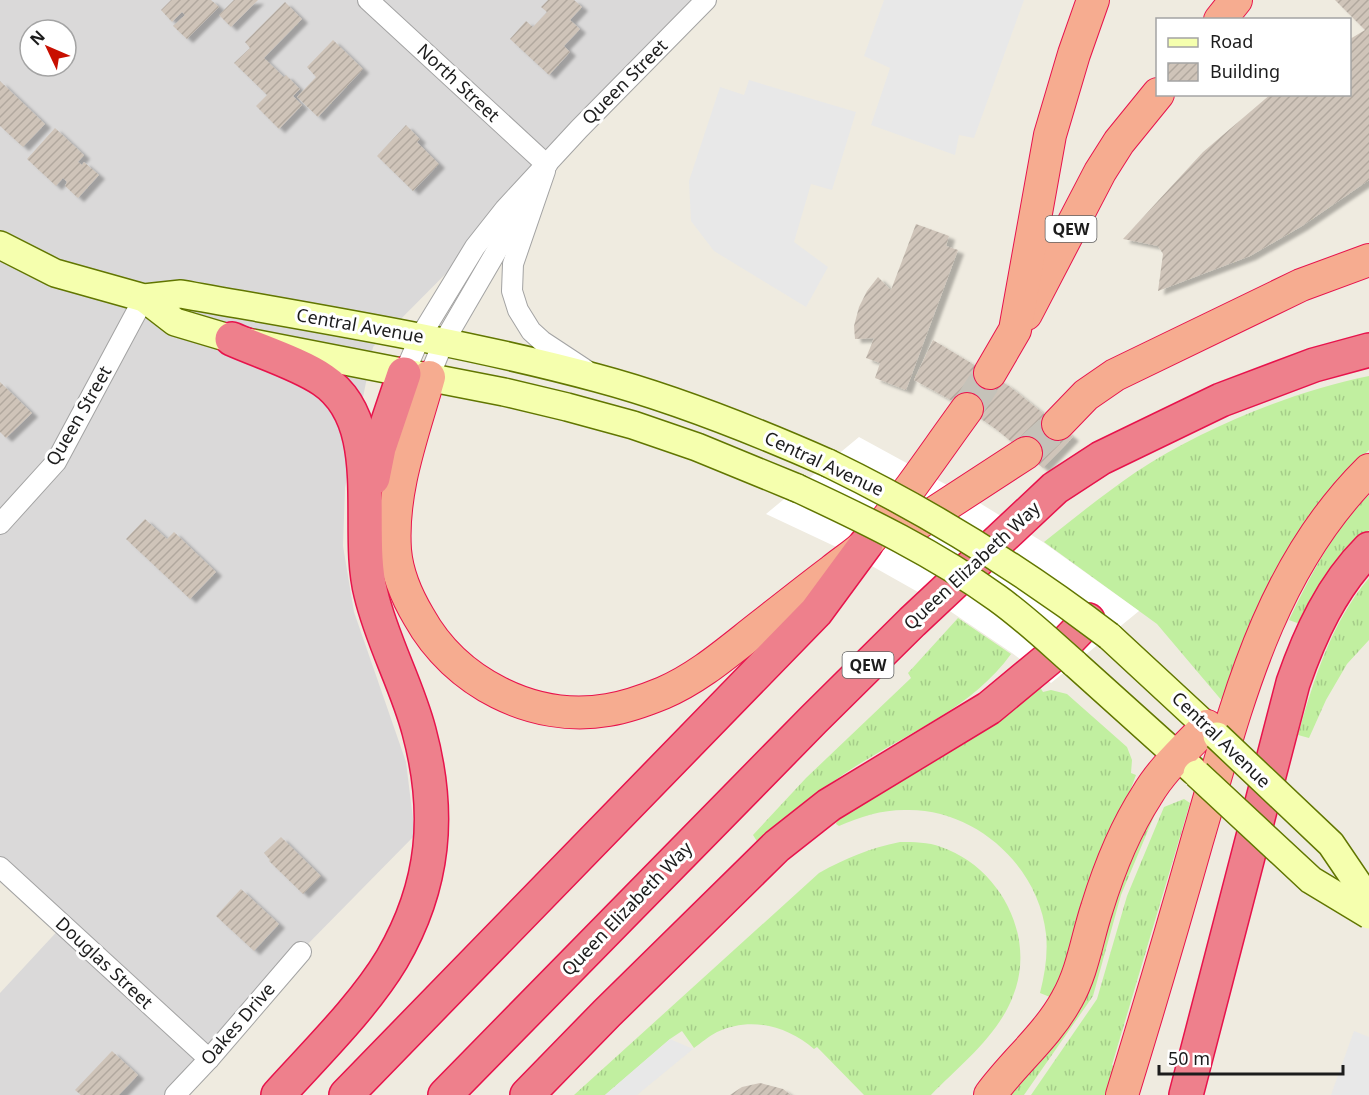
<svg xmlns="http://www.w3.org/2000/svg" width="1369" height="1095" font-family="'Noto Sans',sans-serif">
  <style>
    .residential { fill: #dad9d9; fill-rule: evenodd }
    .grass { fill: url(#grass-tufts) }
    .parking { fill: #e8e8e8 }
    .pier { fill: #fff }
    .building { fill: url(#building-hatch); filter: url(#shadow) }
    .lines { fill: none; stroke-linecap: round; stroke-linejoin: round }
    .trunk-tunnel { stroke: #c5c2b9; stroke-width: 32; stroke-dasharray: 32 16; stroke-linecap: butt }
    .minor-casing { stroke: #a3a3a3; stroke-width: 22 }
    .secondary-casing { stroke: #617600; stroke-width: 30 }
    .trunk-casing { stroke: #e7134c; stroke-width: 34 }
    .motorway-casing { stroke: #e7134c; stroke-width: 36 }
    .minor { stroke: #fff; stroke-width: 20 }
    .secondary { stroke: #f5ffae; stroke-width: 27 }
    .trunk { stroke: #f6ac90; stroke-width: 32 }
    .motorway { stroke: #ee808c; stroke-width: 33 }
    .secondary-bridge-casing { stroke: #617600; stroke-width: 30; stroke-linecap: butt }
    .secondary-bridge { stroke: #f5ffae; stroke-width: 27 }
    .labels { text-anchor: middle; stroke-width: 6; stroke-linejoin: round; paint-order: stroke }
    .shield { fill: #fff; stroke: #606060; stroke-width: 1.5 }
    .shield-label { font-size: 16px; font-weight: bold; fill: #1c1c1c }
    .street-label { font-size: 18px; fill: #1c1c1c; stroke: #fff }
  </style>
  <defs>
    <pattern id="grass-tufts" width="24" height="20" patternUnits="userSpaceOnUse" patternTransform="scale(1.5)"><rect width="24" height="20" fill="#c1efa0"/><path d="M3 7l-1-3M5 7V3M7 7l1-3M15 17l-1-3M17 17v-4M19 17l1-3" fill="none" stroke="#a5cc89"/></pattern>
    <pattern id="building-hatch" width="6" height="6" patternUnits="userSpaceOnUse" patternTransform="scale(1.5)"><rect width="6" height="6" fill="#cfc4b9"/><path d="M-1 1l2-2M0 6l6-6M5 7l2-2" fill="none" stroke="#b1a89e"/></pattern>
    <filter id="shadow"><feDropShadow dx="6" dy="4" stdDeviation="1.5" flood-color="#0004"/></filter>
  </defs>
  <rect width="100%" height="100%" fill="#efebe0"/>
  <path class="residential" d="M0,0H704L512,207L373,347L345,488L343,546L354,612L406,762L415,835L299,953L175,1095H0V993L63,925L0,869ZM30,30H66V66H30Z"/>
  <g class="grass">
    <path d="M1369,376V450L1352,466L1223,702L1157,624L1044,542C1074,518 1104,494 1136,472C1203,428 1291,392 1369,376Z"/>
    <path d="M1369,495V530L1357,541L1300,624L1289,620C1310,576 1334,529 1369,495Z"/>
    <path d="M1369,578V640L1347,664L1326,700L1309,738L1298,735C1314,679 1331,623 1369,578Z"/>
    <path d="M958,618L1011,654C973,707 910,732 856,766C821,788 790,816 758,843L753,835L806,778L911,678L908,673Z"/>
    <path d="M1040,687L1043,692L1051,690L1067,694L1127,747L1132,760L1131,773L1136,775L1059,983L1050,997L1040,993C1045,973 1048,954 1046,934C1039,867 977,810 909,810C885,809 861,816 839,826L836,824L837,821Z"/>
    <path d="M1184,799L1190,803L1112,1065L1116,1068L1108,1095H1031L1097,999L1127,896L1164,807Z"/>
    <path d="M1156,807L1157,809L1121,895L1093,996L1024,1095H1005L1108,903Z"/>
    <path d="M900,842C914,842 928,842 941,847C1000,867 1037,937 1013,996C998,1036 960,1065 931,1095H864L817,1047L814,1049C787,1026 751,1016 717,1032C709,1036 701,1043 694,1048L682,1031L670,1039L605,1095H574L819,873C846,858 870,848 900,842Z"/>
  </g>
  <g class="parking">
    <path d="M884,0H1024L974,138L959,135L955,155L871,125L890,68L864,56Z"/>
    <path d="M749,80L856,112L832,190L811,184L794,242L828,267L806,307L714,251L691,221L689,181L720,87L744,95Z"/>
    <path d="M1354,1031L1369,1037V1095H1331Z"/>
    <path d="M670,1039L693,1049L637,1095H605Z"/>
  </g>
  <path class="pier" d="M859,437L978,502L1043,542L1139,611L1051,683L1012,653L941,605L847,552L766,514Z"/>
  <g class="building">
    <path d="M171,0H211L219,7L187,39L173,26L185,15L182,12L172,22L161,10Z"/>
    <path d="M234,0H258L231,27L219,15Z"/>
    <path d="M548,0H574L582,7L570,20L580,29L564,46L570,52L549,75L510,39L526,21L533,27L547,12L541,7Z"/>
    <path d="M1335,0H1369V180L1302,226L1250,256L1158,291L1163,254L1158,246L1123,239L1203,152L1271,94H1350V39L1365,30Z"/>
    <path d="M285,2L302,19L264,58L284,77L286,75L300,89L293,96L302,105L279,129L256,106L267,95L234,63L250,48L245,42Z"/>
    <path d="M333,40L363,69L318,117L297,97L316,77L307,67Z"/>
    <path d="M0,81L45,124L23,147L0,126Z"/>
    <path d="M406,125L420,139L417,142L439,164L413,191L377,156Z"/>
    <path d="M55,128L84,155L78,162L82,165L84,162L99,175L78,198L65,186L67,182L63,178L56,186L27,159Z"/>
    <path d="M916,224L949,236L946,246L958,250L906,390L875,378L880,363L866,358L874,338L855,339L854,326L859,307L867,291L878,277L891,290Z"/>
    <path d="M933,340L1009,386L1073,437L1043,468L997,430L967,409L914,380Z"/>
    <path d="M0,382L32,413L6,438L0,432Z"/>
    <path d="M145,519L167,539L174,532L216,572L190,599L126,539Z"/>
    <path d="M281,837L321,876L303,894L269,861L270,860L264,853Z"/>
    <path d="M241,889L279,924L254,951L216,916Z"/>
    <path d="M112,1051L138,1075L119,1095H81L75,1090Z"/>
    <path d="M760,1083L783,1089L791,1095H730L742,1087Z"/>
  </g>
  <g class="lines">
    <g class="trunk-tunnel">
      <path d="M967,409L990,373"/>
      <path d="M1026,453L1058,424"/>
    </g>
    <defs>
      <g id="minor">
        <path d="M368,0L547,165"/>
        <path d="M545,171L513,264L512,291L518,310L531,331L542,341L586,370"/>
        <path d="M404,374L420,337L475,247L505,209L579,129L706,0"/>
        <path d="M429,377L443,343L524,204"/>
        <path d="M0,524L56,462L144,298"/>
        <path d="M0,867L209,1059"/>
        <path d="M175,1095L209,1059L301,952"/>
      </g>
      <g id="secondary">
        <path d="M0,245L55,273L144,298L181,294C320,319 460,341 597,378C676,399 753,430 828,463"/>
        <path d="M144,298L175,322L232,339L504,392L567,407L633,425L697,447L797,488"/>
        <path d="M1109,636L1217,736"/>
        <path d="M1074,663L1194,771"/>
      </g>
      <g id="trunk">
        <path d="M1220,20L1236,0"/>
        <path d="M1026,314L1100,172L1119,142L1158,94"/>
        <path d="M990,373L1015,330L1050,135L1074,54L1093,0"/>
        <path d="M429,377C413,434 391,490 395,550C397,573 407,597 419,617C455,682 533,723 608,710C627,707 646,700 663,693C700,677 730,650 761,626C785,607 809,588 833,570C844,561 857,553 867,543C883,526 897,506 911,487C930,461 948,435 967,409"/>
        <path d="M1058,424L1086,395L1115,375L1301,285L1369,260"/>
        <path d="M917,524L1026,453"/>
        <path d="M990,1095C1014,1062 1047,1036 1067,999C1083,971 1087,938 1097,908C1109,869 1125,829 1147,795C1162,769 1186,748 1207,726"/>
        <path d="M1122,1095C1148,1011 1173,926 1197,841C1236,708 1267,571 1369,470"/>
      </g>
      <g id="motorway">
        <path d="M232,339C259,351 300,364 323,380C387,423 354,529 371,594C382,641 407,685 419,731C441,813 435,885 392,959C364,1006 315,1054 278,1095"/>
        <path d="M373,478L379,448L404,374"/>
        <path d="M346,1095L816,612L866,544"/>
        <path d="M445,1095L813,720L912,622L1055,488L1101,458L1221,400L1314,365L1369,350"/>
        <path d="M527,1095L607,1013L777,846L829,805L989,708L1059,650L1088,620"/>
        <path d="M1186,1095L1293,683C1310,634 1332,586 1369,549"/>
      </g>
    </defs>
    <use href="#minor" class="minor-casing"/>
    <use href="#secondary" class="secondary-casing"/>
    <use href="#trunk" class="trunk-casing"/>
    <use href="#motorway" class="motorway-casing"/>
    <use href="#minor" class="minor"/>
    <use href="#secondary" class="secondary"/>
    <use href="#trunk" class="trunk"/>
    <use href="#motorway" class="motorway"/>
    <defs>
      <g id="secondary-bridge">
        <path d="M828,463C927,511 1021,569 1109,636"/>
        <path d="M797,488C866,520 936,554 997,598C1025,618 1049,641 1074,663"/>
        <path d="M1217,736L1331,844L1369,900"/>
        <path d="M1197,774L1311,880L1369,915"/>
      </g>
    </defs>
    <use href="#secondary-bridge" class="secondary-bridge-casing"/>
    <use href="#secondary-bridge" class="secondary-bridge"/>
  </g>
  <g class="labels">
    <g class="shield">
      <rect x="1045.5" y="216" width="51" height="26" rx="4.5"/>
      <rect x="842.5" y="652" width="51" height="26" rx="4.5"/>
    </g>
    <g class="shield-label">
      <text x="1071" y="235">QEW</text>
      <text x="868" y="671">QEW</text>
    </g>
    <g class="street-label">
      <text transform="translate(625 82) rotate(-45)" y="6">Queen Street</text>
      <text transform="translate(458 83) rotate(43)" y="6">North Street</text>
      <text transform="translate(360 326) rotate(10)" y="6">Central Avenue</text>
      <text transform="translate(79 416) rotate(-60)" y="6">Queen Street</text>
      <text transform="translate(824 464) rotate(25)" y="6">Central Avenue</text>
      <text transform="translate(972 566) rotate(-43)" y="6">Queen Elizabeth Way</text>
      <text transform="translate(1221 740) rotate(44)" y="6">Central Avenue</text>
      <text transform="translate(627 909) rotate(-46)" y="6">Queen Elizabeth Way</text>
      <text transform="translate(104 963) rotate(43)" y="6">Douglas Street</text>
      <text transform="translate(238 1024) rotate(-49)" y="6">Oakes Drive</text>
    </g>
  </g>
  <rect x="1156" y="18" width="195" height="78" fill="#ffffff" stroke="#a4a4a4" stroke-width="1.5"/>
  <rect x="1168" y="38" width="30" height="9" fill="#f5ffae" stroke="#a4a4a4" stroke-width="1.5"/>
  <text x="1210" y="48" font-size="18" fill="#1c1c1c">Road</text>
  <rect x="1168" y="63" width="30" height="18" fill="url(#building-hatch)" stroke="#a4a4a4" stroke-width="1.5"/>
  <text x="1210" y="78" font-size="18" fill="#1c1c1c">Building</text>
  <g transform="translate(48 48) rotate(314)"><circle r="28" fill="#ffffff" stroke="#a4a4a4" stroke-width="1.5"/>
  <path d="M0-4.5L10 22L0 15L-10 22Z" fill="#c80f00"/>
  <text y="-9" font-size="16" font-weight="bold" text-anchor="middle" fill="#1c1c1c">N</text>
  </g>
  <path d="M1159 1065v9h184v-9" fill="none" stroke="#1c1c1c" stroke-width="3"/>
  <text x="1168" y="1065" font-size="18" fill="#1c1c1c" stroke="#ffffff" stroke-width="4.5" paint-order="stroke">50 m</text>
</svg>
